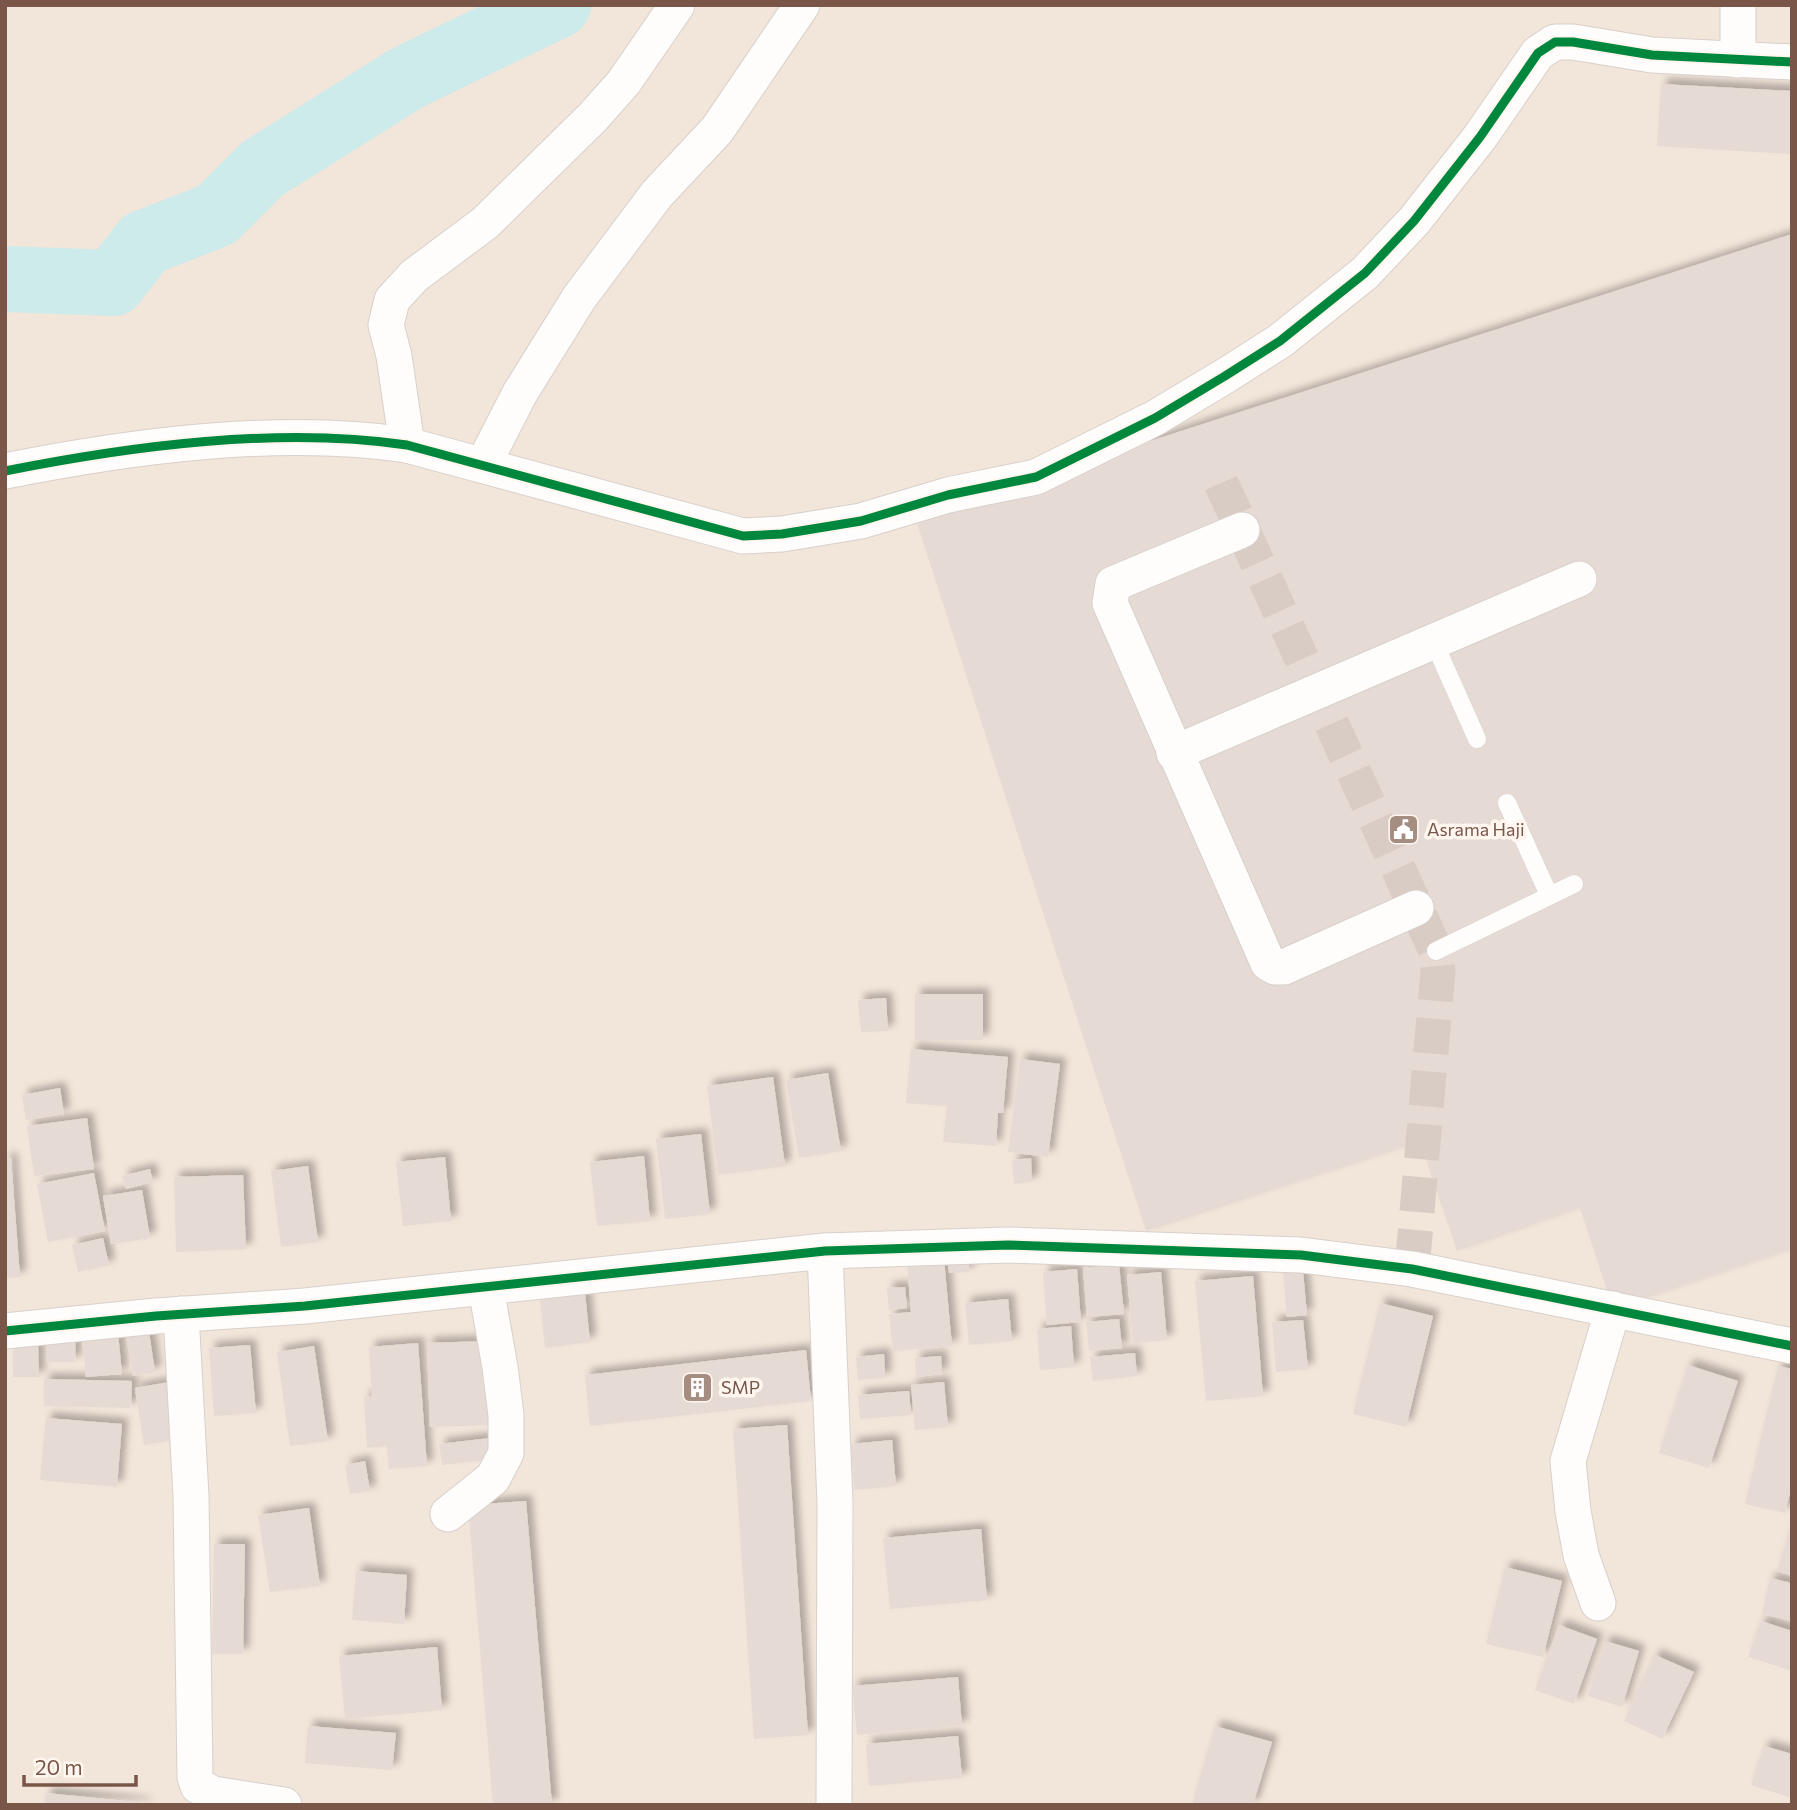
<svg xmlns="http://www.w3.org/2000/svg" width="1797" height="1810" font-family="Commissioner,sans-serif">
  <style>
    .residential { fill: #f2e5da }
    .lines { fill: none; stroke-linecap: round; stroke-linejoin: round }
    .river { stroke: #cdebea; stroke-width: 66 }
    .building { fill: #e6dad4; filter: url(#shadow) }
    .street-tunnel { stroke: #d9ccc4; stroke-width: 35; stroke-dasharray: 35 18; stroke-linecap: butt }
    .lane-casing { stroke: #d8d0cb; stroke-width: 19 }
    .street-casing { stroke: #d8d0cb; stroke-width: 37 }
    .lane { stroke: #fefdfc; stroke-width: 18 }
    .street { stroke: #fefdfc; stroke-width: 35 }
    .cycleway-casing { stroke: #fff7ef; stroke-width: 13 }
    .cycleway { stroke: #00873e; stroke-width: 9 }
    .labels { text-anchor: middle; stroke-width: 7; stroke-linejoin: round; paint-order: stroke }
    .poi-label { font-size: 18px; fill: #7a5649; stroke: #fff7ef; text-anchor: start }
  </style>
  <defs>
    <filter id="shadow"><feDropShadow dx="6" dy="-6" stdDeviation="3.5" flood-color="#0004"/></filter>
  </defs>
  <rect width="100%" height="100%" fill="#f9f3ed"/>
  <rect class="residential" x="5" y="5" width="1787" height="1800"/>
  <g class="lines">
    <path class="river" d="M5,279L113,283L144,243L216,215L262,169L407,78L558,5"/>
  </g>
  <g class="building">
    <path d="M1661,84L1792,91V154L1657,146Z"/>
    <path d="M1792,234V1249L1613,1309L1580,1208L1457,1251L1420,1142L1146,1231L915,517Z"/>
    <rect x="915" y="994" width="68" height="46"/>
    <path d="M886,998L888,1031L861,1032L858,1000Z"/>
    <path d="M911,1049L1008,1057L1003,1113H998L996,1146L943,1142L947,1106L906,1103Z"/>
    <path d="M1020,1059L1060,1064L1048,1157L1008,1152Z"/>
    <path d="M828,1073L841,1151L799,1158L786,1080Z"/>
    <path d="M773,1077L785,1166L718,1175L707,1086Z"/>
    <path d="M60,1088L64,1114L26,1120L22,1095Z"/>
    <path d="M87,1118L94,1169L34,1176L27,1126Z"/>
    <path d="M701,1134L710,1214L665,1219L656,1139Z"/>
    <path d="M644,1156L650,1221L597,1226L590,1162Z"/>
    <path d="M445,1157L451,1221L403,1226L396,1162Z"/>
    <path d="M11,1158L20,1277L5,1278V1159Z"/>
    <path d="M1031,1158L1032,1182L1014,1184L1012,1160Z"/>
    <path d="M308,1166L318,1242L281,1247L271,1171Z"/>
    <path d="M150,1169L153,1182L126,1189L122,1176Z"/>
    <path d="M94,1173L105,1231L48,1242L37,1184Z"/>
    <path d="M243,1175L246,1249L176,1252L174,1177Z"/>
    <path d="M142,1190L150,1238L111,1244L103,1196Z"/>
    <path d="M103,1238L109,1265L78,1272L72,1245Z"/>
    <path d="M967,1249L969,1272L949,1273L947,1251Z"/>
    <path d="M944,1259L952,1346L893,1351L889,1314L911,1312L907,1262Z"/>
    <path d="M1119,1264L1124,1314L1087,1317L1083,1268Z"/>
    <path d="M1077,1269L1081,1322L1047,1325L1043,1272Z"/>
    <path d="M1303,1271L1307,1315L1287,1317L1283,1273Z"/>
    <path d="M1161,1272L1167,1340L1133,1343L1127,1275Z"/>
    <path d="M1253,1276L1263,1396L1206,1401L1195,1281Z"/>
    <path d="M584,1283L590,1342L545,1348L539,1288Z"/>
    <path d="M905,1287L907,1308L889,1310L887,1288Z"/>
    <path d="M1008,1299L1012,1341L969,1345L965,1303Z"/>
    <path d="M1380,1303L1433,1316L1406,1427L1353,1414Z"/>
    <path d="M147,1319L155,1372L133,1376L124,1323Z"/>
    <path d="M1119,1319L1122,1348L1089,1351L1086,1322Z"/>
    <path d="M1303,1320L1308,1369L1276,1372L1272,1322Z"/>
    <path d="M117,1323L122,1374L86,1377L81,1326Z"/>
    <path d="M1071,1326L1074,1367L1040,1370L1037,1329Z"/>
    <path d="M46,1328H76L75,1362H46Z"/>
    <path d="M487,1341L490,1425L430,1427L427,1343Z"/>
    <path d="M38,1343L39,1377H13V1344Z"/>
    <path d="M418,1343L427,1466L389,1469L387,1446L367,1448L364,1397L372,1396L369,1347Z"/>
    <path d="M250,1345L256,1413L214,1416L209,1348Z"/>
    <path d="M314,1346L328,1441L290,1446L277,1352Z"/>
    <path d="M806,1350L811,1401L590,1426L585,1375Z"/>
    <path d="M1135,1353L1137,1376L1093,1381L1090,1357Z"/>
    <path d="M884,1354L885,1378L858,1380L856,1357Z"/>
    <path d="M941,1356L942,1374L916,1377L915,1358Z"/>
    <path d="M1688,1365L1738,1381L1709,1468L1659,1453Z"/>
    <path d="M1778,1366L1792,1369V1485L1785,1513L1745,1504Z"/>
    <path d="M44,1379L132,1381L131,1408L44,1406Z"/>
    <path d="M169,1382L178,1439L144,1445L135,1388Z"/>
    <path d="M944,1382L948,1427L915,1430L911,1385Z"/>
    <path d="M909,1391L911,1415L860,1419L858,1395Z"/>
    <path d="M46,1418L122,1424L117,1487L40,1480Z"/>
    <path d="M787,1425L808,1735L754,1739L733,1429Z"/>
    <path d="M490,1438L493,1459L442,1465L439,1444Z"/>
    <path d="M892,1440L896,1486L854,1490L851,1444Z"/>
    <path d="M365,1461L370,1491L350,1494L345,1465Z"/>
    <path d="M526,1501L552,1805H493L468,1505Z"/>
    <path d="M309,1508L320,1586L270,1592L258,1515Z"/>
    <path d="M1791,1527H1792V1576L1777,1571Z"/>
    <path d="M981,1529L987,1600L890,1609L883,1538Z"/>
    <path d="M214,1544H245L243,1654H212Z"/>
    <path d="M1505,1567L1562,1581L1543,1657L1486,1644Z"/>
    <path d="M356,1571L407,1575L404,1624L352,1620Z"/>
    <path d="M1770,1578L1792,1583V1621L1762,1614Z"/>
    <path d="M1761,1621L1792,1631V1671L1748,1657Z"/>
    <path d="M1559,1625L1597,1639L1574,1704L1535,1690Z"/>
    <path d="M1605,1641L1639,1651L1622,1707L1588,1696Z"/>
    <path d="M437,1647L442,1710L345,1719L339,1656Z"/>
    <path d="M1655,1655L1694,1672L1662,1739L1624,1721Z"/>
    <path d="M958,1677L962,1726L857,1735L852,1686Z"/>
    <path d="M308,1726L396,1733L392,1770L305,1763Z"/>
    <path d="M1215,1726L1272,1742L1253,1805H1192Z"/>
    <path d="M958,1736L962,1778L869,1786L866,1744Z"/>
    <path d="M1764,1746L1792,1754V1798L1751,1785Z"/>
    <path d="M46,1793L145,1803V1805H44Z"/>
  </g>
  <g class="lines">
    <path class="street-tunnel" d="M1221,483L1436,951L1438,971L1412,1269"/>
    <defs>
      <g id="lane">
        <path d="M1433,640L1477,739"/>
        <path d="M1507,803L1549,895"/>
        <path d="M1436,951L1574,884"/>
      </g>
      <g id="street">
        <path d="M1738,60V5"/>
        <path d="M407,445L394,356L386,325L392,300L414,276L485,223L593,117L624,82L677,5"/>
        <path d="M483,465L520,393L579,298L657,194L717,130L802,5"/>
        <path d="M5,471C131,446 279,426 407,445L743,536L782,534L861,521L948,495L1036,477L1155,418L1225,376L1280,341L1365,273L1414,221L1480,137L1538,53L1555,42H1573L1652,55L1792,62"/>
        <path d="M1242,530L1113,584L1110,603L1268,963L1275,967H1284L1416,908"/>
        <path d="M1174,753L1579,579"/>
        <path d="M825,1251L835,1503L834,1805"/>
        <path d="M181,1314L191,1496L195,1777L198,1786L213,1794L284,1805"/>
        <path d="M5,1331L156,1316L305,1306L825,1251L1008,1245L1301,1255L1412,1269L1792,1346"/>
        <path d="M448,1514L493,1478L506,1453V1415L500,1367L486,1288"/>
        <path d="M1598,1603L1581,1555L1573,1511L1568,1461L1613,1309"/>
      </g>
    </defs>
    <use href="#lane" class="lane-casing"/>
    <use href="#street" class="street-casing"/>
    <use href="#lane" class="lane"/>
    <use href="#street" class="street"/>
    <defs>
      <g id="cycleway">
        <path d="M5,471C131,446 279,426 407,445L743,536L782,534L861,521L948,495L1036,477L1155,418L1225,376L1280,341L1365,273L1414,221L1480,137L1538,53L1555,42H1573L1652,55L1792,62"/>
        <path d="M5,1331L156,1316L305,1306L825,1251L1008,1245L1301,1255L1412,1269L1792,1346"/>
      </g>
    </defs>
    <use href="#cycleway" class="cycleway-casing"/>
    <use href="#cycleway" class="cycleway"/>
  </g>
  <defs>
    <symbol id="civic-square" viewBox="-11 -11 22 22"><rect x="-9" y="-9" width="18" height="18" rx="4" fill="#a68d82" stroke="#fff7ef"/><path d="M-.6-6.5H3V-4.5H.6V-3L4-1V1h2V6H-6V1h2V-1L-.6-3ZM-1.2 2.5V6h2.4V2.5Z" fill="#fff"/></symbol>
    <symbol id="building-square" viewBox="-11 -11 22 22"><rect x="-9" y="-9" width="18" height="18" rx="4" fill="#a68d82" stroke="#fff7ef"/><path d="M-4-6H4V6H1V3H-1V6H-4ZM-2.5-4.3h1.7v1.8h-1.7ZM.8-4.3h1.7v1.8H.8ZM-2.5-1h1.7V.8h-1.7ZM.8-1h1.7V.8H.8Z" fill="#fff"/></symbol>
  </defs>
  <g fill-rule="evenodd">
    <use href="#civic-square" x="1386" y="812" width="35" height="35"/>
    <use href="#building-square" x="680" y="1370" width="35" height="35"/>
  </g>
  <g class="labels">
    <g class="poi-label">
      <text x="1427" y="836">Asrama Haji</text>
      <text x="721" y="1394">SMP</text>
    </g>
  </g>
  <rect width="1797" height="1810" fill="none" stroke="#7a5649" stroke-width="14"/>
  <path d="M24 1775v10h112v-10" fill="none" stroke="#7a5649" stroke-width="3.5"/>
  <text x="35" y="1775" font-size="21" fill="#7a5649" stroke="#fff7ef" stroke-width="5" paint-order="stroke">20 m</text>
</svg>
